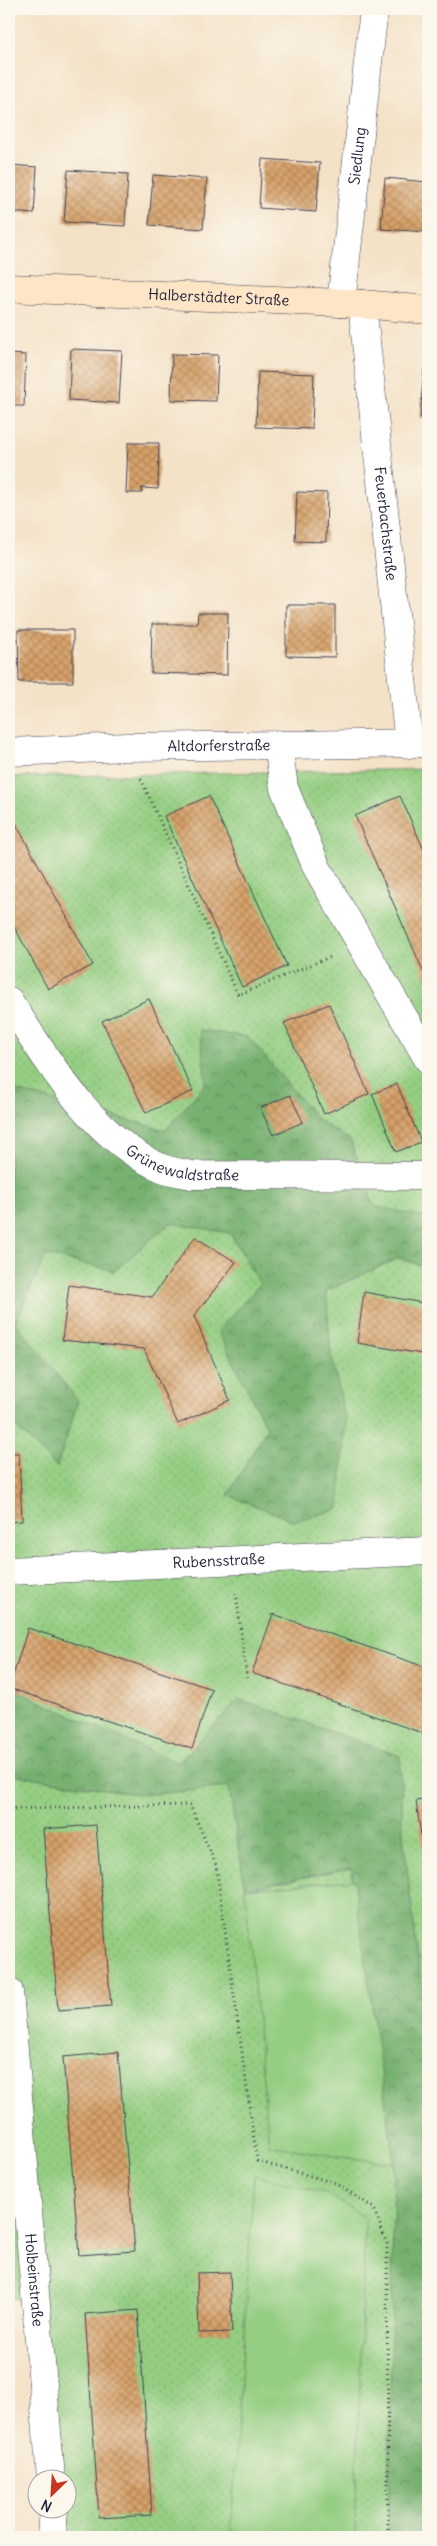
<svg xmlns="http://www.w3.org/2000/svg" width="437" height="2546" font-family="Delius,sans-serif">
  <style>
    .grass { fill: url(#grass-dots); stroke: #5b785e }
    .forest { fill: url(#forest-crowns); stroke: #4c6a56 }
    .park { fill: #94ce82; stroke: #5b785e }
    .building { fill: url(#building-cross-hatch) }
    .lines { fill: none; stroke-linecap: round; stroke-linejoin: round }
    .minor-casing { stroke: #423f50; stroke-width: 29 }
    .secondary-casing { stroke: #423f50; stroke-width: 29 }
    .path { stroke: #423f50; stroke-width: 3; stroke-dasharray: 1 4; stroke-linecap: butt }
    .minor { stroke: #fff; stroke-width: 28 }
    .secondary { stroke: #fde5c5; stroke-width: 28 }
    .labels { text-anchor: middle; stroke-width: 4; stroke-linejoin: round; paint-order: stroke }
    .street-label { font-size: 15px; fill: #22223b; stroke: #fbf7ec }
  </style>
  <defs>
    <pattern id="grass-dots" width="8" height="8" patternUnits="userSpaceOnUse" patternTransform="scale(1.25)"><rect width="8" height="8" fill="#94ce82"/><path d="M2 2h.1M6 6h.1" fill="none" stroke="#7fb171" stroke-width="1.8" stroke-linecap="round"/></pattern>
    <pattern id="forest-crowns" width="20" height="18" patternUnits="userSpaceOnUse" patternTransform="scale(1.25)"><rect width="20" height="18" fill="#77b170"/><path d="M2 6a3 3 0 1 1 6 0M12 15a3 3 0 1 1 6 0" fill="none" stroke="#61905d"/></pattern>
    <pattern id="building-cross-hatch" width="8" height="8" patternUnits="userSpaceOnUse" patternTransform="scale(1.25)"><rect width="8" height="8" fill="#d7a169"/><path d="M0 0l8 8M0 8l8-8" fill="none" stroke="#ae8358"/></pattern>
  </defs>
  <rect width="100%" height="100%" fill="#fbf7ec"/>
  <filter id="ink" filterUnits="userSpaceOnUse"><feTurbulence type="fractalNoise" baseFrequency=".02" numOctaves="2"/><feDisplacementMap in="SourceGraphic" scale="10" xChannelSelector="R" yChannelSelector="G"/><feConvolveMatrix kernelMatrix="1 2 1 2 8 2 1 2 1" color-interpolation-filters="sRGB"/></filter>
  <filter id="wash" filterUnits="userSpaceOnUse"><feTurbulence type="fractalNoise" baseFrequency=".0096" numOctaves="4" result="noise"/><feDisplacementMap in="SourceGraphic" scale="20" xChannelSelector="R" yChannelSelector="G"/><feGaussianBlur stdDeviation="1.12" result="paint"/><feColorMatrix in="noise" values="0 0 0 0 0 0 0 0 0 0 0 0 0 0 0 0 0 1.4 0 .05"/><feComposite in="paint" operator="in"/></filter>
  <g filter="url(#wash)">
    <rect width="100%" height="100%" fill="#f4e2c7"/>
    <path class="grass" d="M428,769V2537H52L68,2508V2478H51L36,2305L9,2297V777Z"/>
    <g class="forest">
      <path d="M200,1030L248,1037L318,1120L350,1140L374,1206L428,1218V1261L426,1267L399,1258L326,1291L331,1354L346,1421L339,1509L294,1521L228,1495L267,1428L218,1331L260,1284L230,1233L170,1223L114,1271L46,1255L15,1322L78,1401L57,1467L9,1420V1089L166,1130L206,1083Z"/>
      <path d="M9,1688L178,1763L239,1699L400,1756L403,1834L428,2043V2529L412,2537H388L394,2163L351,1868L245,1889L229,1787L142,1795L9,1774Z"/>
    </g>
    <g class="park">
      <path d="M354,1880L394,2163L341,2157L269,2145L245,1889Z"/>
      <path d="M254,2175L328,2194L365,2218L355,2537H262L231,2533Z"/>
    </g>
    <g id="blocks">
      <g class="building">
        <path d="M262,159L320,163L316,212L259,208Z"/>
        <path d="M9,165L37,167L34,214L9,212Z"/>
        <path d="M68,170L128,174L125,226L64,222Z"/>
        <path d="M153,175L207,179L203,229L149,225Z"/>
        <path d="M385,178L428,182V232L381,229Z"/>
        <path d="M71,349L122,351L119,403L69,400Z"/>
        <path d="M9,354L26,355L24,406H9Z"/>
        <path d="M172,354L218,355L216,401L171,400Z"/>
        <path d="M424,369H428V419L420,418Z"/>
        <path d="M258,372L314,374L312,429L256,427Z"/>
        <path d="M128,443H159L158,489L142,488V493H126Z"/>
        <path d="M297,492L327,493L326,542L295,541Z"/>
        <path d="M286,605H335V657L286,656Z"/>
        <path d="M198,613H228L227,675L151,673L152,624H197Z"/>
        <path d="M18,630H73V682H19Z"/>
        <path d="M209,796L287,966L242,987L164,816Z"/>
        <path d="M400,796L428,859V982L355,816Z"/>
        <path d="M9,811L93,965L48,989L9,917Z"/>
        <path d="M149,999L193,1091L146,1113L102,1021Z"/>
        <path d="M329,1004L369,1094L324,1114L284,1023Z"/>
        <path d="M397,1084L421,1142L396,1152L372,1094Z"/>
        <path d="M290,1095L303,1122L273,1135L260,1108Z"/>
        <path d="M195,1237L236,1262L194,1316L230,1400L178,1424L144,1349L62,1340L69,1285L152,1297Z"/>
        <path d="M364,1292L428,1304V1355L357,1343Z"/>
        <path d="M9,1453H19L22,1521L9,1522Z"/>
        <path d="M273,1614L428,1668V1735L252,1673Z"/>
        <path d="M28,1628L212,1689L192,1749L9,1688Z"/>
        <path d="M428,1799V1877H427L416,1801Z"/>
        <path d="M96,1825L111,2006L58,2010L43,1829Z"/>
        <path d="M118,2052L135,2251L79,2255L63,2057Z"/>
        <path d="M230,2272L232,2332L199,2333L197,2273Z"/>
        <path d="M138,2310L152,2515L99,2518L85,2314Z"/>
      </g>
    </g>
  </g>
  <g filter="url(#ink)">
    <use href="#blocks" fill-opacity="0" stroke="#423f50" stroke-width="1"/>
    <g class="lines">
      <defs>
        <g id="minor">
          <path id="s1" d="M341,303L374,9"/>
          <path id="s2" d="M362,304L409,744"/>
          <path d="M278,744L284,788L317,868L428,1059"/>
          <path id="s3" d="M9,752L127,747L428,743"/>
          <path id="s4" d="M9,1001C48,1061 93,1139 162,1168C172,1172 183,1173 192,1175L428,1176"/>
          <path id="s5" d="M9,1571L428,1551"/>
          <path id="s6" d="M9,1992L51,2478"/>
          <path d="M52,2537L54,2508"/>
        </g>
        <g id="secondary">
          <path id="s7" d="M9,288L362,304L428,310"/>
        </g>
      </defs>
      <use href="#minor" class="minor-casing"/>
      <use href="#secondary" class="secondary-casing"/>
      <g class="path">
        <path d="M141,779L238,995L332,956"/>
        <path d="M236,1593L247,1678"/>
        <path d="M9,1809L190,1805L216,1865L257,2161L335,2183L374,2208L387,2244L388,2537"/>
      </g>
      <use href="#minor" class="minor"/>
      <use href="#secondary" class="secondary"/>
    </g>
  </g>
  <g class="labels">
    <g class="street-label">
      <text dy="5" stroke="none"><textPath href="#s1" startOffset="148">Siedlung</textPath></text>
      <text dy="5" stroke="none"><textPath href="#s7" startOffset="210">Halberstädter Straße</textPath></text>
      <text dy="5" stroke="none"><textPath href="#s2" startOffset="221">Feuerbachstraße</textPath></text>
      <text dy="5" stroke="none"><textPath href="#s3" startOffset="210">Altdorferstraße</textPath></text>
      <text dy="5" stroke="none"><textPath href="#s4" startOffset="249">Grünewaldstraße</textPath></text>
      <text dy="5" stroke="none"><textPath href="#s5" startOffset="210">Rubensstraße</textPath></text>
      <text dy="5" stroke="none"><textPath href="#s6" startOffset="289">Holbeinstraße</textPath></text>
    </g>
  </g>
  <rect width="437" height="2546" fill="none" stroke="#fbf7ec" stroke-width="30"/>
  <g transform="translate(52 2494) rotate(205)"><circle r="24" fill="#fbf7ec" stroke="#a4a2a5"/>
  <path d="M0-4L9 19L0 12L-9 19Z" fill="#c8321e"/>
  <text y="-8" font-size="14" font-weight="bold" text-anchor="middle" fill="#22223b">N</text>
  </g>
</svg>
